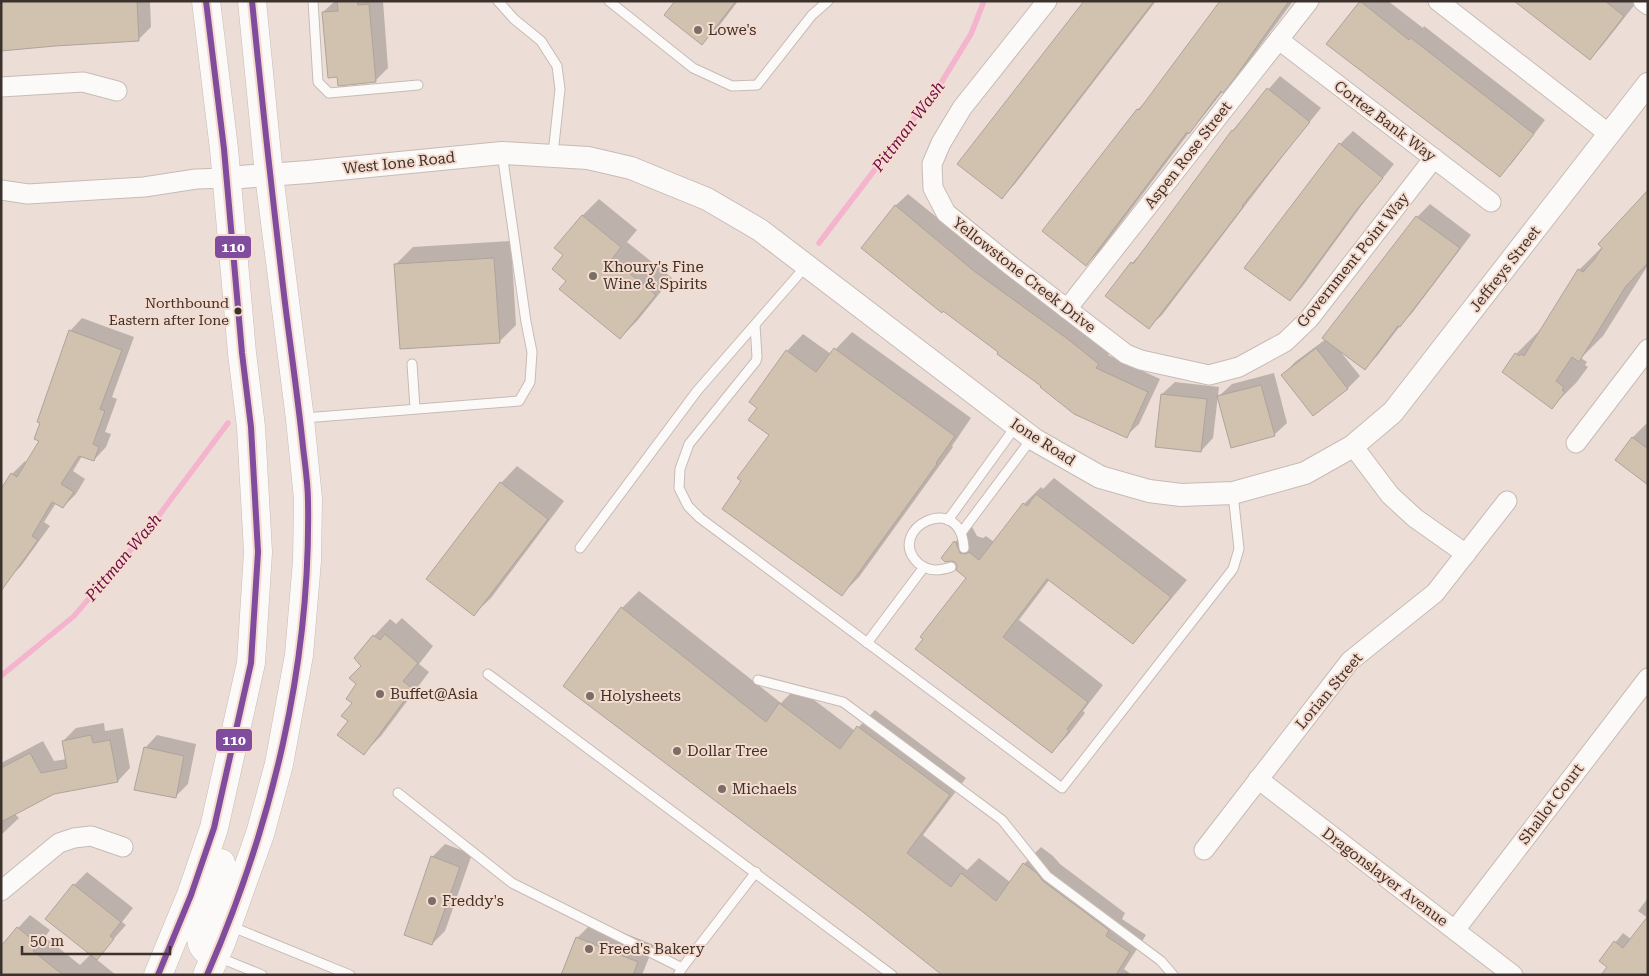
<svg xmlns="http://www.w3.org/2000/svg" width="1649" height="976" font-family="'Roboto Serif',serif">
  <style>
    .shadow { fill: #0003 }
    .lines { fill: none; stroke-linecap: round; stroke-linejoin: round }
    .stream { stroke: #f4b4ce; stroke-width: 5.5 }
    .building { fill: #d1c1af; stroke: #ada49c }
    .service-casing { stroke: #c6bbb5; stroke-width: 11 }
    .minor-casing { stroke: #c6bbb5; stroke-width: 21 }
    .tertiary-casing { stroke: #c6bbb5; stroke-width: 24 }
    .primary-casing { stroke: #c6bbb5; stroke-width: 29 }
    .service { stroke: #fcfaf9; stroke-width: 9 }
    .minor { stroke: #fcfaf9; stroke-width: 19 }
    .tertiary { stroke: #fcfaf9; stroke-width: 22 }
    .primary { stroke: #fcfaf9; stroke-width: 28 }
    .bus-1-casing { stroke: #f5dbcd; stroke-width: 10 }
    .bus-1 { stroke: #804c9e; stroke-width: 6 }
    .poi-dot { fill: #7a6e68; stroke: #f5dbcd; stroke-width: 2 }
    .bus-dot { fill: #3c322d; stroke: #f5dbcd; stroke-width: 2 }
    .labels { text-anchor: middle; stroke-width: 4; stroke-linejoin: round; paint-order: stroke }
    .bus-label { font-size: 14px; fill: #3c322d; stroke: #f5dbcd; text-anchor: end }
    .poi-label { font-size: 15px; fill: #3c322d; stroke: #f5dbcd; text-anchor: start }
    .street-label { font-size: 15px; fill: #3c322d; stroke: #f5dbcd }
    .water-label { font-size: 16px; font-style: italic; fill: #6e0847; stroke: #f5dbcd }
    .line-badge { stroke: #f5dbcd; stroke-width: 2 }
    .badge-label { font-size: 14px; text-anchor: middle; font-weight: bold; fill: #fff }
  </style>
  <rect width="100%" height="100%" fill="#ecded6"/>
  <g class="shadow">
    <path d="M1,1H150L151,27L138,40L54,45Z"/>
    <path d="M335,1H383L388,68L375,81L323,12Z"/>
    <path d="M676,1H738L719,26L702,43Z"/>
    <path d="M1085,1H1156L1014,185L1002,197Z"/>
    <path d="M1222,1H1293L1246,65L1224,90L1201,119L1191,130L1099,252L1086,265L1138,109L1150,98Z"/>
    <path d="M1361,1H1388L1423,28L1424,26L1545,120L1512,163L1500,175L1328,43Z"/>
    <path d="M1515,1H1634L1636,3L1602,46L1590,59Z"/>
    <path d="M1280,76L1321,108L1295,140L1162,315L1149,327L1132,263L1144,250L1233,130Z"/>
    <path d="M1353,131L1394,164L1367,198L1302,287L1290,300L1340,144Z"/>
    <path d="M1648,192V265L1603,336L1581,358L1587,362L1585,365L1588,367L1576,383L1552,407L1516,354L1540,330L1541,331L1579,270L1603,246Z"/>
    <path d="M908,194L987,258L1111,351L1108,355L1160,379L1139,424L1126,436L1043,386L1000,352L895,206Z"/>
    <path d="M599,199L637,230L627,242L672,278L637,321L620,338L568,281L565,255L582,216Z"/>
    <path d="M1430,204L1471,235L1412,313L1403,322L1377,356L1365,368L1340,351L1360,376L1347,389L1283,375L1295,362L1326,339L1417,217Z"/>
    <path d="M511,241L516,325L499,342L396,264L413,247Z"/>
    <path d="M82,318L134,337L112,397L117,399L105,432L111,434L106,447L94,460L82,456L73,471L85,479L76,494L63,507L56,503L44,522L50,526L21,566L9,578L12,474L25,461L27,463L41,440L70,331Z"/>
    <path d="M852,332L971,418L952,446L953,447L859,577L842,594L743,481L770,435L787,351L803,334L831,354Z"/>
    <path d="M1274,373L1287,423L1274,435L1219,396L1232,384Z"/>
    <path d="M1175,382L1219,387L1213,438L1201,451L1162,394Z"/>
    <path d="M1648,422V483L1617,460L1633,437Z"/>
    <path d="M517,466L564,501L491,598L474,614L501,483Z"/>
    <path d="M1054,478L1187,580L1149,625L1133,642L1050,579L1019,620L1103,685L1083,711L1085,713L1068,735L1052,752L967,577L956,561L955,542L971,525L977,536L983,538L986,536L994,542L1024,504L1041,487L1043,489Z"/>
    <path d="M639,591L781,703L797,687L855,731L875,710L966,778L923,835L967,870L979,858L1010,882L1024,864L1041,847L1053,856L1060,864L1125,913L1122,919L1146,935L1124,969L1132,975H945L864,911L565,686L622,608Z"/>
    <path d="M402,618L433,646L419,664L429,672L381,736L364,753L350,721L363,666L374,636L390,619L396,624Z"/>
    <path d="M104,723L105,731L123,728L130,768L118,781L54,793L14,813L19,818L1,835V763L43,741L54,761L67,759L63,741L76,728Z"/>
    <path d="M157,735L196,744L188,784L175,797L145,748Z"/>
    <path d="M445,844L472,854L445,931L432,944V857Z"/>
    <path d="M87,872L133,908L122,922L126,925L96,959L116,975H1V949L18,928L30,915L50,930L45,937L80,965L91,954L47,919L74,885Z"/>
    <path d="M1648,898V918L1638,911Z"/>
    <path d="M594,921L654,945L642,975H563L577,938Z"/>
    <path d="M1623,933L1631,939L1609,966L1601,960Z"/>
  </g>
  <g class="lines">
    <g class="stream">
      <path d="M819,243L941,83L971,34L984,1"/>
      <path d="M1,676L74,616L151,526L228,423"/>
    </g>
  </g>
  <g class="building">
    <path d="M1,1H137L139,41L55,46L1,51Z"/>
    <path d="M337,1H357L358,5L369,4L376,82L338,86L337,77L328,78L322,12L338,11Z"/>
    <path d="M675,1H736L702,45L664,15Z"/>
    <path d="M1084,1H1154L1002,199L957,164Z"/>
    <path d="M1220,1H1289L1234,79L1223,93L1221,91L1189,134L1187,132L1086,266L1042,231L1137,109L1139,110Z"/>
    <path d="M1360,1L1409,40L1411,38L1534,134L1500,177L1326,44Z"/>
    <path d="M1514,1H1605L1624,16L1590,60Z"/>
    <path d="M1267,88L1310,122L1242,206L1243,207L1149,329L1105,296L1131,262L1133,264L1232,130L1233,131Z"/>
    <path d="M1339,143L1383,178L1355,212L1290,301L1244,268Z"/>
    <path d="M1648,190V263L1626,286L1579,362L1572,357L1556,381L1564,387L1562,390L1565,392L1552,409L1502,372L1515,353L1519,356L1521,354L1524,356L1578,269L1583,272L1594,260L1602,248L1598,244Z"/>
    <path d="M895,205L974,271L1065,337L1099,364L1096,368L1148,392L1127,438L1074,414L1040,387L1041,386L997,354L998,352L943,311L942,313L861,248Z"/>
    <path d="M582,215L621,247L612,259L656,295L620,339L559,289L566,281L552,269L563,255L554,248Z"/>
    <path d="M1416,216L1460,248L1433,284L1400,327L1398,326L1365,370L1322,338Z"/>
    <path d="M494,258L500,343L400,349L394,264Z"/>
    <path d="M69,330L122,350L100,409L105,411L93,444L99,447L94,461L79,456L61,484L74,492L63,508L52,502L32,536L38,540L1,591V489L11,473L17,477L39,441L34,439L40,423L37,422Z"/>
    <path d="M834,348L955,436L936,463L937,464L842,596L722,509L741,481L737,478L769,435L748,420L757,408L749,402L786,350L816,372Z"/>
    <path d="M1316,348L1348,389L1313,416L1281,375Z"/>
    <path d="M1261,385L1275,436L1231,448L1217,396Z"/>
    <path d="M1161,394L1207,399L1201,452L1155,447Z"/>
    <path d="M1632,437L1648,449V485L1615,460Z"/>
    <path d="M500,482L548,519L474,616L426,579Z"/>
    <path d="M1036,494L1171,597L1133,644L1047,579L1003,637L1088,702L1067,729L1069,731L1052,753L915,649L923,639L920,637L966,578L956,570L957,566L955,562L952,561L945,562L941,558L954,541L956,543L960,553L965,554L969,552L979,560L1023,503L1027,506Z"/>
    <path d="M621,607L766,722L779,703L840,749L857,726L950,795L907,853L951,887L961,873L996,901L1023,863L1037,873L1043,881L1109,930L1106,936L1130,952L1116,975H942L863,912L563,686Z"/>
    <path d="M385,634L418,663L403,681L413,689L364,755L337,735L348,721L341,716L352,703L346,699L356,684L349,678L361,666L354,658L373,635L380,640Z"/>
    <path d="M91,735L93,743L110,740L118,782L54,794L1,822V768L30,753L41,773L67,768L62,741Z"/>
    <path d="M144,747L184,756L176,798L134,790Z"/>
    <path d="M431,856L460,867L432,945L404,935Z"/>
    <path d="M73,884L121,922L110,936L114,939L97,960L45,919Z"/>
    <path d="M1648,916V975H1601L1607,967L1599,961L1614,941L1623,948Z"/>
    <path d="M17,927L38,944L33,951L63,975H1V946Z"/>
    <path d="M576,937L638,962L633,975H561Z"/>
  </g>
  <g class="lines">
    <defs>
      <g id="service">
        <path d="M313,1L318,82L329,93L418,85"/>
        <path d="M498,1L514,19L541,41L557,66L560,89L553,154"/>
        <path d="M609,1L693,68L732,86L757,85L812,15L828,1"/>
        <path d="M755,325L757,357L756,361L689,444L680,469L679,488L688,506L700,518L1062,788L1233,569L1239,549L1233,494"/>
        <path d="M412,364L415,408"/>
        <path d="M304,418L519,401L530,382L532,352L526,322L502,153"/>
        <path d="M948,520L1016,426"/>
        <path d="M961,533L1032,438"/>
        <path d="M580,548L697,391L806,266"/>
        <path d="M951,567C939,571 929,572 918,563C884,530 960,489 964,548"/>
        <path d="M867,643L924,567"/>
        <path d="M488,674L892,975"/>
        <path d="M758,680L843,702L1002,820L1047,876L1161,961L1173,975"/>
        <path d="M398,793L512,883L682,968L678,975"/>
        <path d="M230,926L350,975"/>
        <path d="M218,957L262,975"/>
        <path d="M682,968L756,872"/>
      </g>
      <g id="minor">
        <path d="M1047,1L962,108L941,143L932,164L933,188L946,213L1010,265L1126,354L1141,360L1209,375L1239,367L1285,342L1309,319L1434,158"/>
        <path d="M1438,1L1609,134"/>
        <path d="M1643,1L1648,5"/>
        <path d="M1279,40L1491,202"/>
        <path d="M1,87L83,82L117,91"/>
        <path d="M1,190L28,194L144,187L196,179L227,178"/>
        <path d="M1067,309L1309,1"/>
        <path d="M1576,443L1648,349"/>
        <path d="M1353,446L1390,495L1415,518L1466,554"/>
        <path d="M1258,779L1513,975"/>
        <path d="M1204,850L1350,661L1435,593L1507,501"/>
        <path d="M1,891L59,843L74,838L91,836L123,847"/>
        <path d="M1455,930L1648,678"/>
      </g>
      <path id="tertiary" d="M227,178L308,172L502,153L588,158L631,168L707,199L760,230L1035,440L1100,477L1149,491L1181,495L1233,493L1305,473L1353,446L1393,412L1648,84"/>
      <g id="primary">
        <path d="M216,956C209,952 202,949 201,939C200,926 216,879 221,863"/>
        <path d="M158,975L191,895L214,828L251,663L258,552L251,427L242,353L224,149L206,1"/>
        <path d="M207,975L221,943L260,834L279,764L299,655L307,561L308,499L300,419L269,175L252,1"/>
      </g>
    </defs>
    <use href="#service" class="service-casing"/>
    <use href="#minor" class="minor-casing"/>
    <use href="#tertiary" class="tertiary-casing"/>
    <use href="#primary" class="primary-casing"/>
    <use href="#service" class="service"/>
    <use href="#minor" class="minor"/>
    <use href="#tertiary" class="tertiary"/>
    <use href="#primary" class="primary"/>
    <defs>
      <g id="bus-1">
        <path d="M158,975L191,895L214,828L251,663L258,552L251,427L242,353L224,149L206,1"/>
        <path d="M207,975C272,826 311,664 308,501C308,483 305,465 303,447C298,399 291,351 285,303C273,203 262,102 252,1"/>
      </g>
    </defs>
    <use href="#bus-1" class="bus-1-casing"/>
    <use href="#bus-1" class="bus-1"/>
  </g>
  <g class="poi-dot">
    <circle cx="698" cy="30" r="5"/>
    <circle cx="593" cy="276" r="5"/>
    <circle cx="380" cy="694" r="5"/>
    <circle cx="590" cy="696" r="5"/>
    <circle cx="677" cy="751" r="5"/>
    <circle cx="722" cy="789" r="5"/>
    <circle cx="432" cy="901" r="5"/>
    <circle cx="589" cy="949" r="5"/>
  </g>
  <circle class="bus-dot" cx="238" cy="311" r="4.5"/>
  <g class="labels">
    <g class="bus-label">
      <text x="229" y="308">Northbound<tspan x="229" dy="17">Eastern after Ione</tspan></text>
    </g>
    <g class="poi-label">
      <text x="708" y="35">Lowe's</text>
      <text x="603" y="272">Khoury's Fine<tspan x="603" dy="17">Wine &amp; Spirits</tspan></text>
      <text x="390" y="699">Buffet@Asia</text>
      <text x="600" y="701">Holysheets</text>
      <text x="687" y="756">Dollar Tree</text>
      <text x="732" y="794">Michaels</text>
      <text x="442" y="906">Freddy's</text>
      <text x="599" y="954">Freed's Bakery</text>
    </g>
    <g class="street-label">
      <text transform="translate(1385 121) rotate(37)" y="5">Cortez Bank Way</text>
      <text transform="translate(1188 155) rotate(-52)" y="5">Aspen Rose Street</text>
      <text transform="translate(399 163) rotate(-6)" y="5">West Ione Road</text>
      <text transform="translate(1353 260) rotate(-51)" y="5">Government Point Way</text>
      <text transform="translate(1505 269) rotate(-52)" y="5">Jeffreys Street</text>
      <text transform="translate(1024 275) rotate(38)" y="5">Yellowstone Creek Drive</text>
      <text transform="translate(1043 442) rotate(33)" y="5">Ione Road</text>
      <text transform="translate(1329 691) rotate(-50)" y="5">Lorian Street</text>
      <text transform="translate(1551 804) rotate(-53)" y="5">Shallot Court</text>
      <text transform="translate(1385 877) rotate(37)" y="5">Dragonslayer Avenue</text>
    </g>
    <g class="water-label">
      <text transform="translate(908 126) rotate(-53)" y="6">Pittman Wash</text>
      <text transform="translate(123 557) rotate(-50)" y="6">Pittman Wash</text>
    </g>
  </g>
  <g class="line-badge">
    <rect x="214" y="235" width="38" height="24" rx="5" fill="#804c9e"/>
    <rect x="215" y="728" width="38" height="24" rx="5" fill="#804c9e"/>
  </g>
  <g class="badge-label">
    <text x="233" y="252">110</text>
    <text x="234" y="745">110</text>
  </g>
  <rect width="1649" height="976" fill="none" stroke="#3c322d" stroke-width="5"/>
  <path d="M22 946v8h148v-8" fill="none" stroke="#3c322d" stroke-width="2.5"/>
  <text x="30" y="946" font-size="15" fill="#3c322d" stroke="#f5dbcd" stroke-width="4" paint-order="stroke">50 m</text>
</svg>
